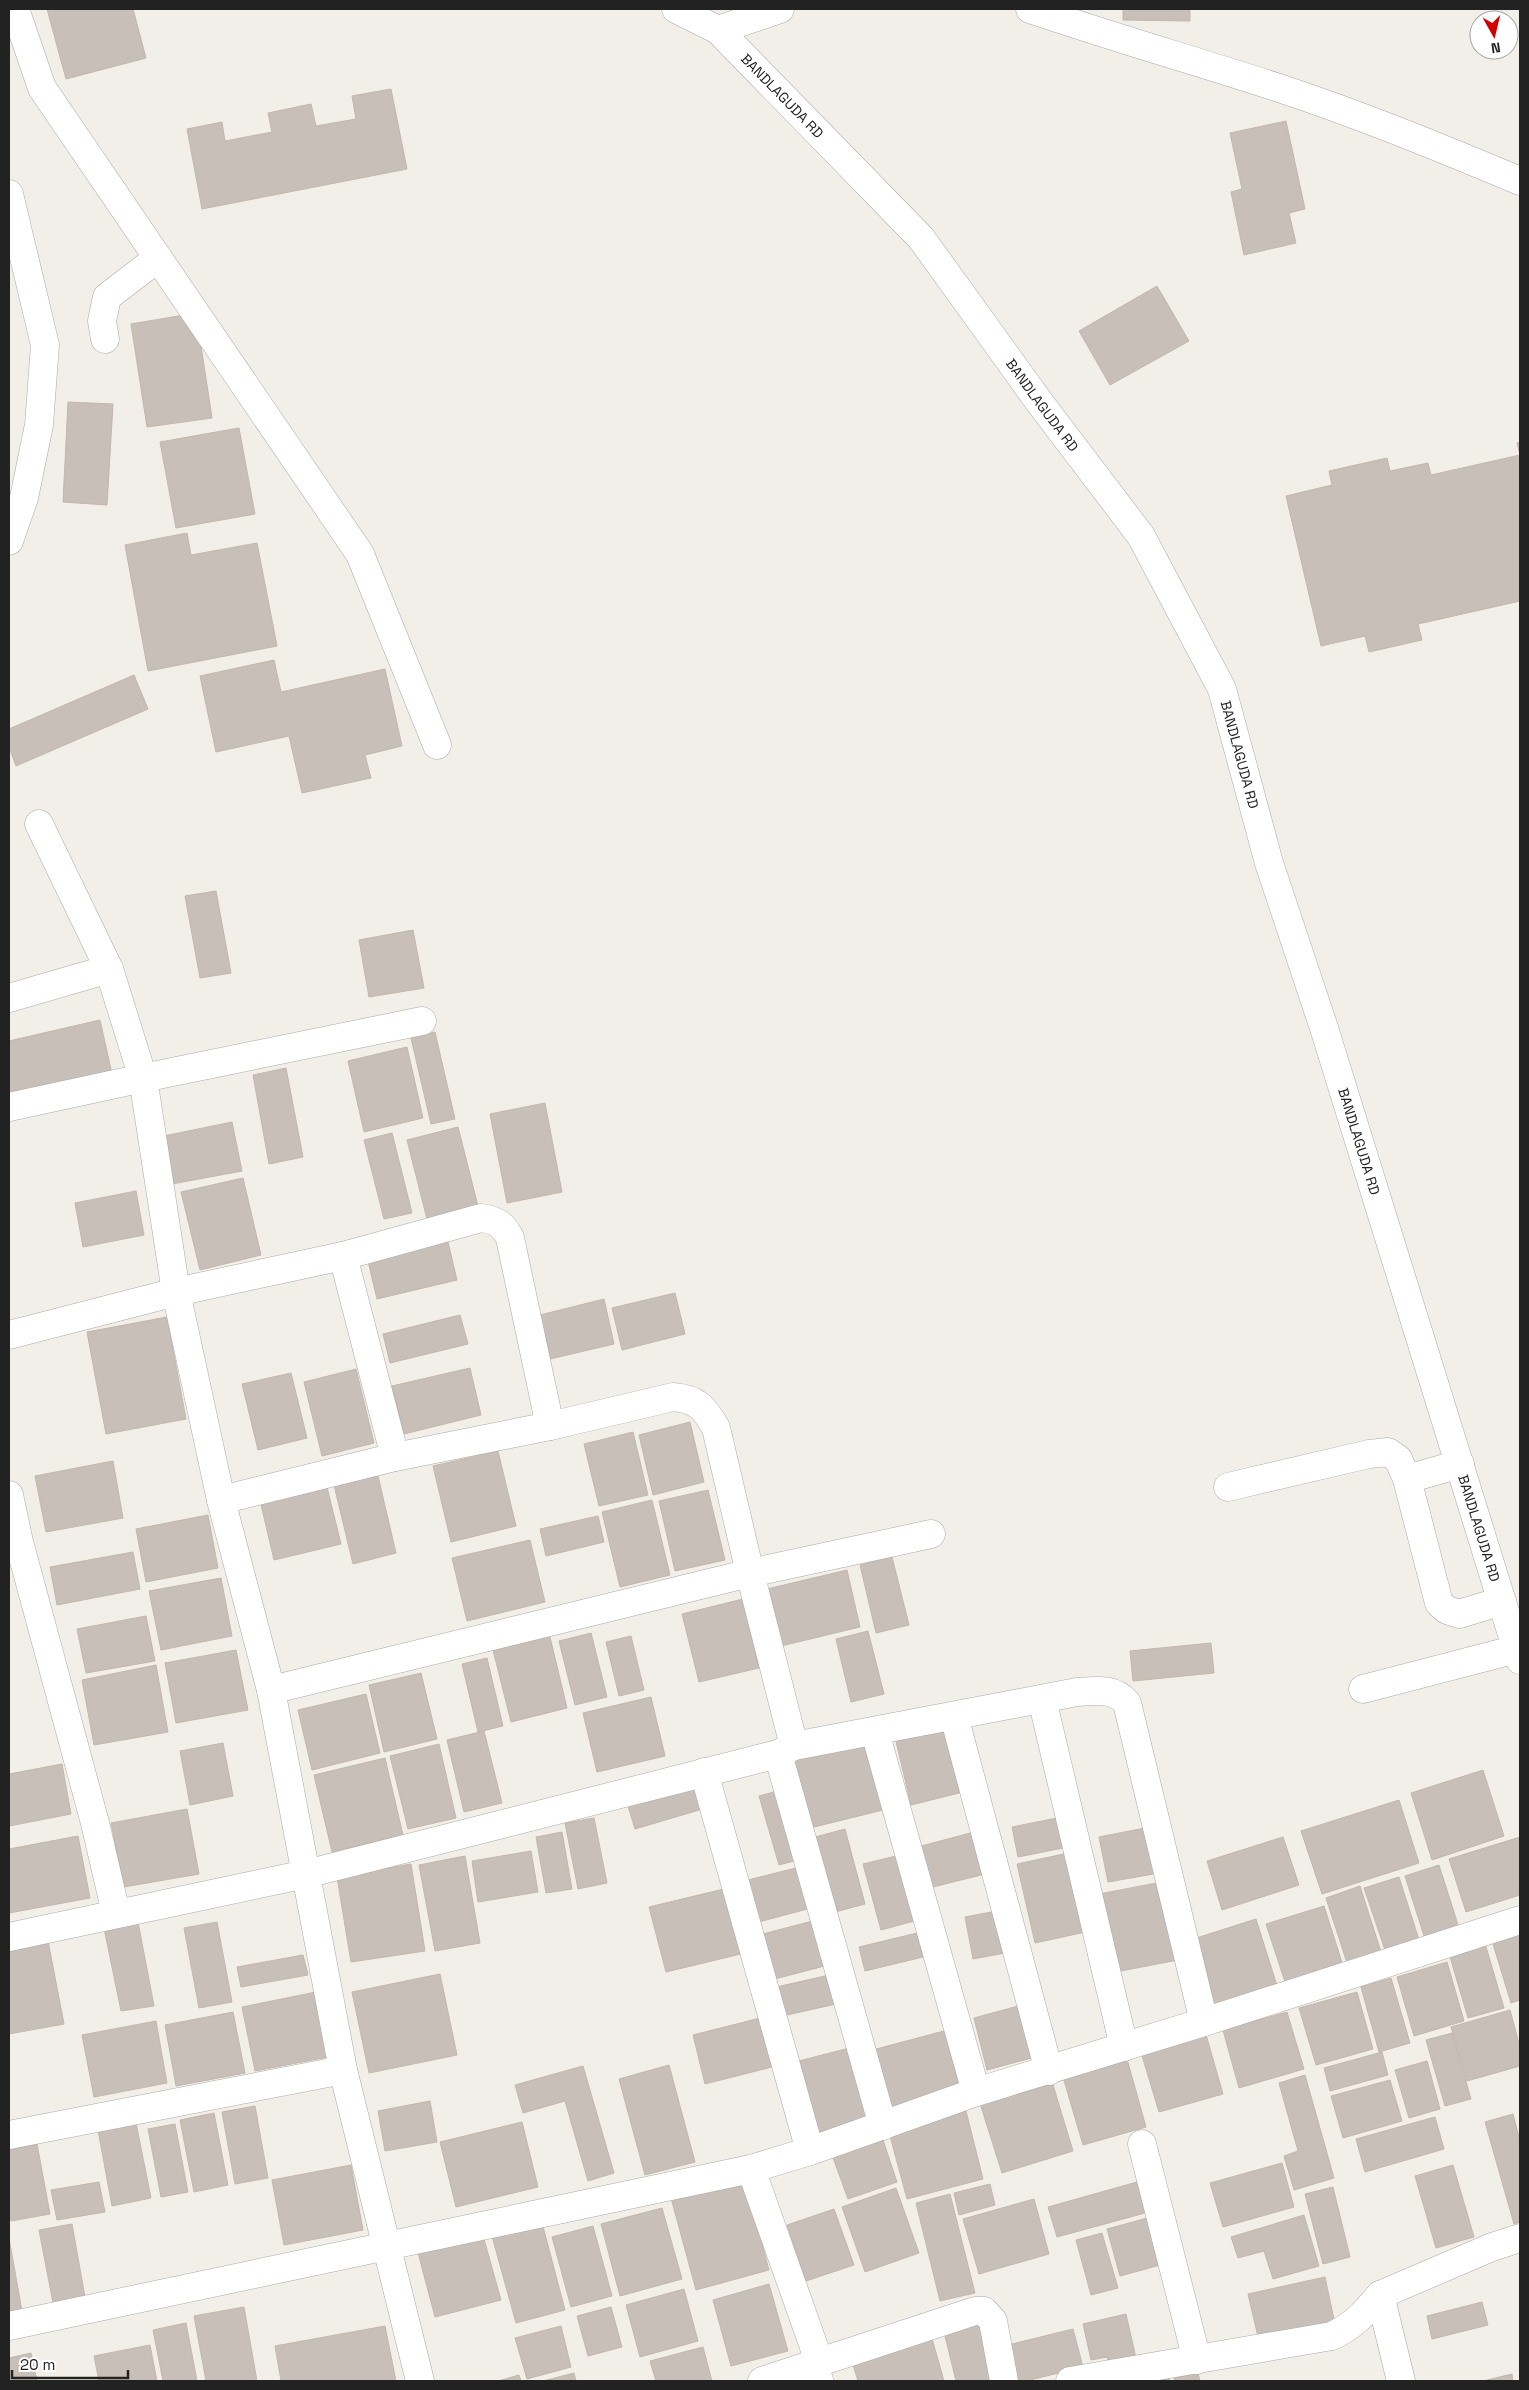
<svg xmlns="http://www.w3.org/2000/svg" width="1529" height="2390" font-family="'Space Grotesk',sans-serif">
  <style>
    .building { fill: #c7bfb8; stroke: #c4b6ab }
    .lines { fill: none; stroke-linecap: round; stroke-linejoin: round }
    .minor-casing { stroke: #a9a9a9; stroke-width: 29 }
    .minor { stroke: #fff; stroke-width: 28 }
    .labels { text-anchor: middle; stroke-width: 4.5; stroke-linejoin: round; paint-order: stroke }
    .street-label { font-size: 14px; fill: #222; stroke: #fff }
  </style>
  <rect width="100%" height="100%" fill="#f2efe9"/>
  <g class="building">
    <path d="M47,9H133L146,58L66,79Z"/>
    <path d="M1123,9H1190V21L1123,20Z"/>
    <path d="M391,89L407,169L202,209L187,129L222,122L225,141L272,132L268,113L311,104L316,126L356,119L352,96Z"/>
    <path d="M1286,121L1305,209L1289,213L1296,243L1244,255L1231,192L1242,189L1230,133Z"/>
    <path d="M1157,286L1189,341L1110,385L1079,331Z"/>
    <path d="M196,313L212,418L147,427L131,324Z"/>
    <path d="M68,402L113,404L107,505L63,502Z"/>
    <path d="M239,428L255,514L176,528L160,442Z"/>
    <path d="M1520,442V601L1418,624L1422,640L1369,652L1365,636L1321,646L1286,496L1332,485L1329,471L1387,458L1390,471L1428,463L1431,475L1520,455L1517,443Z"/>
    <path d="M187,533L191,555L257,543L277,646L148,671L125,545Z"/>
    <path d="M274,660L281,692L385,669L402,746L365,755L371,778L302,793L289,736L216,752L200,676Z"/>
    <path d="M134,675L148,709L16,766L9,747V729Z"/>
    <path d="M216,891L231,973L200,978L185,896Z"/>
    <path d="M413,930L424,988L369,997L359,940Z"/>
    <path d="M100,1020L114,1083L9,1106V1041Z"/>
    <path d="M435,1032L455,1119L431,1124L411,1038Z"/>
    <path d="M407,1047L423,1118L364,1132L348,1061Z"/>
    <path d="M286,1068L303,1157L269,1164L253,1075Z"/>
    <path d="M545,1103L562,1192L507,1203L490,1114Z"/>
    <path d="M232,1122L242,1171L172,1184L164,1136Z"/>
    <path d="M458,1127L479,1210L428,1223L407,1140Z"/>
    <path d="M392,1133L412,1213L384,1219L364,1140Z"/>
    <path d="M243,1178L261,1255L200,1270L181,1192Z"/>
    <path d="M136,1191L144,1235L83,1247L75,1203Z"/>
    <path d="M448,1242L457,1280L377,1299L368,1261Z"/>
    <path d="M675,1293L685,1334L622,1350L612,1308Z"/>
    <path d="M604,1299L614,1344L550,1359L540,1315Z"/>
    <path d="M460,1315L468,1344L390,1363L383,1334Z"/>
    <path d="M167,1317L186,1419L106,1434L87,1332Z"/>
    <path d="M470,1368L481,1415L404,1434L392,1386Z"/>
    <path d="M356,1369L374,1443L322,1456L304,1382Z"/>
    <path d="M291,1373L307,1438L258,1450L242,1384Z"/>
    <path d="M690,1422L704,1482L653,1495L639,1435Z"/>
    <path d="M633,1432L648,1495L599,1506L584,1444Z"/>
    <path d="M498,1451L516,1526L451,1542L433,1466Z"/>
    <path d="M113,1461L123,1518L46,1532L35,1476Z"/>
    <path d="M378,1476L396,1553L353,1564L334,1485Z"/>
    <path d="M325,1479L341,1544L274,1560L259,1496Z"/>
    <path d="M708,1490L725,1560L675,1571L659,1501Z"/>
    <path d="M652,1500L670,1575L620,1587L602,1512Z"/>
    <path d="M208,1515L218,1568L146,1582L136,1529Z"/>
    <path d="M598,1516L604,1542L546,1556L540,1529Z"/>
    <path d="M530,1540L545,1602L467,1621L452,1558Z"/>
    <path d="M133,1552L140,1589L57,1605L50,1567Z"/>
    <path d="M892,1557L909,1625L876,1633L860,1565Z"/>
    <path d="M847,1570L860,1627L781,1646L767,1589Z"/>
    <path d="M221,1578L232,1636L161,1650L149,1591Z"/>
    <path d="M743,1599L759,1668L699,1682L682,1614Z"/>
    <path d="M146,1616L155,1661L86,1673L77,1629Z"/>
    <path d="M868,1631L884,1694L851,1702L836,1639Z"/>
    <path d="M591,1633L607,1697L575,1705L559,1641Z"/>
    <path d="M631,1636L644,1690L619,1696L606,1642Z"/>
    <path d="M550,1637L567,1708L511,1722L493,1650Z"/>
    <path d="M1211,1643L1214,1673L1133,1681L1130,1651Z"/>
    <path d="M236,1650L248,1710L176,1723L165,1663Z"/>
    <path d="M487,1658L503,1726L478,1732L462,1664Z"/>
    <path d="M156,1665L168,1732L94,1745L82,1680Z"/>
    <path d="M421,1673L437,1739L384,1752L369,1685Z"/>
    <path d="M366,1694L380,1753L312,1770L298,1710Z"/>
    <path d="M651,1697L665,1756L597,1772L583,1713Z"/>
    <path d="M946,1721L963,1792L911,1805L894,1733Z"/>
    <path d="M484,1731L502,1803L464,1812L447,1740Z"/>
    <path d="M869,1741L887,1809L802,1830L785,1762Z"/>
    <path d="M223,1743L233,1796L190,1805L180,1751Z"/>
    <path d="M439,1744L456,1818L408,1829L390,1756Z"/>
    <path d="M385,1758L403,1835L332,1852L314,1775Z"/>
    <path d="M62,1764L71,1814L9,1826V1774Z"/>
    <path d="M1483,1770L1504,1836L1432,1860L1411,1793Z"/>
    <path d="M699,1785L706,1808L635,1829L628,1806Z"/>
    <path d="M781,1790L801,1859L779,1865L759,1796Z"/>
    <path d="M1399,1800L1419,1863L1322,1894L1301,1831Z"/>
    <path d="M187,1809L199,1874L124,1887L111,1823Z"/>
    <path d="M594,1818L607,1883L578,1889L565,1823Z"/>
    <path d="M1057,1818L1063,1848L1018,1857L1012,1827Z"/>
    <path d="M1150,1827L1159,1873L1108,1882L1099,1837Z"/>
    <path d="M845,1829L865,1904L824,1915L804,1840Z"/>
    <path d="M562,1832L572,1889L546,1893L536,1837Z"/>
    <path d="M974,1832L985,1874L925,1889L914,1848Z"/>
    <path d="M78,1836L90,1898L9,1913V1849Z"/>
    <path d="M1283,1837L1299,1885L1222,1910L1207,1861Z"/>
    <path d="M1520,1837V1895L1466,1912L1449,1859Z"/>
    <path d="M531,1851L538,1892L478,1902L472,1861Z"/>
    <path d="M1073,1852L1090,1931L1035,1943L1017,1864Z"/>
    <path d="M900,1855L918,1920L881,1930L863,1864Z"/>
    <path d="M465,1856L480,1943L435,1951L419,1865Z"/>
    <path d="M411,1864L425,1951L351,1962L337,1877Z"/>
    <path d="M1439,1865L1459,1928L1425,1939L1405,1876Z"/>
    <path d="M800,1867L811,1908L755,1923L744,1881Z"/>
    <path d="M1399,1877L1420,1943L1386,1953L1364,1888Z"/>
    <path d="M1162,1882L1178,1960L1110,1973L1094,1895Z"/>
    <path d="M1360,1886L1382,1955L1348,1966L1326,1898Z"/>
    <path d="M732,1887L749,1952L666,1972L649,1907Z"/>
    <path d="M1324,1906L1345,1972L1288,1991L1266,1924Z"/>
    <path d="M1002,1910L1010,1952L973,1959L965,1917Z"/>
    <path d="M820,1919L832,1964L771,1980L759,1935Z"/>
    <path d="M1256,1919L1279,1992L1210,2014L1187,1941Z"/>
    <path d="M138,1922L154,2006L121,2011L104,1928Z"/>
    <path d="M217,1922L232,2002L199,2008L184,1928Z"/>
    <path d="M1520,1926V2000L1511,2003L1490,1934Z"/>
    <path d="M917,1933L923,1957L865,1971L859,1947Z"/>
    <path d="M1484,1940L1504,2008L1468,2018L1448,1950Z"/>
    <path d="M48,1941L64,2024L9,2034V1948Z"/>
    <path d="M303,1955L308,1975L241,1987L237,1967Z"/>
    <path d="M1447,1962L1464,2021L1414,2036L1397,1977Z"/>
    <path d="M838,1973L845,2002L778,2017L772,1988Z"/>
    <path d="M440,1974L457,2055L369,2073L352,1992Z"/>
    <path d="M1391,1978L1410,2043L1379,2052L1361,1987Z"/>
    <path d="M316,1992L328,2057L255,2071L242,2007Z"/>
    <path d="M1357,1992L1373,2049L1316,2065L1299,2008Z"/>
    <path d="M1022,2005L1035,2057L987,2070L974,2018Z"/>
    <path d="M1510,2010L1520,2047V2066L1467,2081L1451,2027Z"/>
    <path d="M233,2012L245,2073L176,2086L165,2025Z"/>
    <path d="M1287,2012L1304,2069L1239,2088L1223,2030Z"/>
    <path d="M768,2016L780,2065L705,2084L693,2035Z"/>
    <path d="M156,2021L167,2083L94,2097L82,2035Z"/>
    <path d="M944,2031L962,2095L883,2117L865,2052Z"/>
    <path d="M1205,2031L1223,2094L1159,2112L1140,2049Z"/>
    <path d="M1452,2033L1471,2099L1445,2106L1426,2040Z"/>
    <path d="M857,2046L877,2121L815,2136L795,2062Z"/>
    <path d="M1382,2052L1388,2075L1330,2091L1324,2068Z"/>
    <path d="M1127,2059L1146,2127L1083,2145L1063,2077Z"/>
    <path d="M1427,2061L1440,2109L1409,2118L1395,2070Z"/>
    <path d="M669,2065L695,2162L645,2175L619,2079Z"/>
    <path d="M583,2066L614,2173L588,2181L565,2101L523,2113L515,2085Z"/>
    <path d="M1050,2075L1073,2151L1002,2173L978,2097Z"/>
    <path d="M1305,2075L1334,2178L1294,2190L1284,2156L1298,2151L1279,2083Z"/>
    <path d="M1390,2080L1402,2121L1343,2138L1331,2096Z"/>
    <path d="M430,2101L437,2142L385,2151L378,2111Z"/>
    <path d="M255,2106L268,2178L235,2184L222,2112Z"/>
    <path d="M966,2111L983,2179L907,2199L889,2132Z"/>
    <path d="M214,2113L228,2185L194,2192L180,2120Z"/>
    <path d="M1513,2114L1520,2141V2222L1514,2224L1485,2122Z"/>
    <path d="M1435,2117L1444,2149L1365,2172L1356,2139Z"/>
    <path d="M522,2122L538,2187L456,2207L440,2142Z"/>
    <path d="M136,2123L151,2198L112,2206L98,2130Z"/>
    <path d="M175,2124L188,2192L161,2197L148,2129Z"/>
    <path d="M881,2134L897,2182L848,2199L831,2152Z"/>
    <path d="M37,2144L50,2214L11,2221L9,2207V2150Z"/>
    <path d="M1282,2163L1294,2207L1223,2227L1210,2183Z"/>
    <path d="M351,2165L363,2230L284,2245L272,2180Z"/>
    <path d="M1453,2165L1474,2237L1436,2248L1415,2176Z"/>
    <path d="M745,2179L769,2270L696,2290L671,2198Z"/>
    <path d="M99,2182L105,2212L57,2220L51,2190Z"/>
    <path d="M1137,2182L1145,2213L1057,2237L1048,2207Z"/>
    <path d="M990,2184L995,2205L959,2215L954,2193Z"/>
    <path d="M1333,2187L1350,2257L1323,2264L1305,2194Z"/>
    <path d="M896,2188L919,2253L865,2272L842,2207Z"/>
    <path d="M950,2194L975,2293L940,2301L916,2203Z"/>
    <path d="M1034,2199L1049,2254L979,2274L963,2219Z"/>
    <path d="M662,2208L682,2279L620,2296L601,2224Z"/>
    <path d="M834,2209L854,2265L806,2281L787,2225Z"/>
    <path d="M540,2215L565,2310L516,2323L490,2229Z"/>
    <path d="M1304,2215L1319,2266L1273,2279L1264,2251L1238,2258L1231,2237Z"/>
    <path d="M1151,2217L1164,2264L1120,2276L1107,2229Z"/>
    <path d="M72,2224L85,2297L53,2303L39,2230Z"/>
    <path d="M593,2226L612,2296L571,2307L552,2237Z"/>
    <path d="M482,2232L501,2300L435,2317L417,2249Z"/>
    <path d="M1102,2233L1118,2288L1091,2295L1076,2240Z"/>
    <path d="M9,2238L22,2311L9,2314Z"/>
    <path d="M1325,2277L1335,2324L1259,2341L1248,2294Z"/>
    <path d="M769,2284L788,2351L731,2366L713,2300Z"/>
    <path d="M684,2289L698,2341L640,2357L626,2305Z"/>
    <path d="M1482,2302L1488,2325L1432,2339L1427,2316Z"/>
    <path d="M244,2307L257,2381H206L194,2316Z"/>
    <path d="M611,2307L622,2347L588,2356L577,2316Z"/>
    <path d="M1126,2314L1138,2367L1111,2373L1107,2357L1091,2360L1083,2324Z"/>
    <path d="M988,2321L992,2381H956L944,2332Z"/>
    <path d="M186,2323L197,2381H163L153,2330Z"/>
    <path d="M385,2326L396,2381H281L275,2346Z"/>
    <path d="M561,2326L571,2367L527,2379L515,2338Z"/>
    <path d="M1073,2329L1083,2367L1026,2381H1012L1004,2346Z"/>
    <path d="M931,2335L944,2381H858L851,2358Z"/>
    <path d="M150,2345L157,2381H99L94,2356Z"/>
    <path d="M703,2347L712,2381H656L650,2361Z"/>
    <path d="M31,2353L37,2381H9V2358Z"/>
    <path d="M574,2373L576,2381H543Z"/>
    <path d="M1198,2373L1200,2381H1175L1174,2378Z"/>
    <path d="M1168,2374L1170,2381H1133Z"/>
    <path d="M1512,2374L1513,2381H1483Z"/>
    <path d="M519,2375L521,2381H498Z"/>
  </g>
  <g class="lines">
    <defs>
      <g id="minor">
        <path d="M15,9L42,88L360,554L437,745"/>
        <path id="s1" d="M676,9L718,30L921,238L1040,403L1141,536L1222,689L1269,863L1324,1028L1520,1660"/>
        <path d="M1030,9C1112,37 1196,61 1279,88C1361,115 1441,148 1520,181"/>
        <path d="M718,30L780,9"/>
        <path d="M9,194L45,345L39,425L24,498L9,541"/>
        <path d="M105,339L102,321L107,297L158,258"/>
        <path d="M39,824L109,969L143,1078L422,1021"/>
        <path d="M9,998L109,969"/>
        <path d="M9,1107L143,1078L176,1292L221,1500L271,1690L343,2070L420,2381"/>
        <path d="M9,1335L176,1292L343,1256"/>
        <path d="M395,1457L343,1256L481,1218C496,1220 503,1224 510,1238L550,1426"/>
        <path d="M1407,1479L1460,1464"/>
        <path d="M1228,1487L1369,1454L1388,1452L1398,1459L1407,1479L1439,1603L1447,1610L1459,1614L1502,1601"/>
        <path d="M9,1495L19,1542L95,1823L116,1913"/>
        <path d="M221,1500L395,1457L550,1426L673,1397C697,1399 704,1407 716,1428L750,1573L794,1746"/>
        <path d="M1363,1689L1517,1649"/>
        <path d="M271,1690L750,1573L931,1534"/>
        <path d="M1042,1699L1124,2047"/>
        <path d="M954,1716L1049,2071"/>
        <path d="M875,1732L976,2092"/>
        <path d="M778,1754L883,2126"/>
        <path d="M704,1772L810,2151"/>
        <path d="M9,1937L306,1874L778,1754L794,1746L1077,1692C1096,1691 1113,1687 1127,1703L1204,2022"/>
        <path d="M9,2135L343,2070"/>
        <path d="M1142,2144L1197,2360"/>
        <path d="M751,2169L818,2358L814,2366L819,2380"/>
        <path d="M1380,2295L1492,2247L1520,2238"/>
        <path d="M9,2326L751,2169L810,2151L976,2092L1204,2022L1520,1920"/>
        <path d="M762,2381L975,2311H984L993,2321L1004,2381"/>
        <path d="M1070,2381L1332,2336C1353,2326 1365,2313 1380,2295L1401,2381"/>
      </g>
    </defs>
    <use href="#minor" class="minor-casing"/>
    <use href="#minor" class="minor"/>
  </g>
  <g class="labels">
    <g class="street-label">
      <text dy="5" stroke="none"><textPath href="#s1" startOffset="139">BANDLAGUDA RD</textPath></text>
      <text dy="5" stroke="none"><textPath href="#s1" startOffset="544">BANDLAGUDA RD</textPath></text>
      <text dy="5" stroke="none"><textPath href="#s1" startOffset="949">BANDLAGUDA RD</textPath></text>
      <text dy="5" stroke="none"><textPath href="#s1" startOffset="1354">BANDLAGUDA RD</textPath></text>
      <text dy="5" stroke="none"><textPath href="#s1" startOffset="1759">BANDLAGUDA RD</textPath></text>
    </g>
  </g>
  <rect width="1529" height="2390" fill="none" stroke="#222222" stroke-width="20"/>
  <g transform="translate(1494 35) rotate(172)"><circle r="24" fill="#ffffff" stroke="#a7a7a7"/>
  <path d="M0-4L9 19L0 12L-9 19Z" fill="#d40000"/>
  <text y="-8" font-size="14" font-weight="bold" text-anchor="middle" fill="#222222">N</text>
  </g>
  <path d="M12 2370v8h116v-8" fill="none" stroke="#222222" stroke-width="2.5"/>
  <text x="20" y="2370" font-size="15" fill="#222222" stroke="#ffffff" stroke-width="4" paint-order="stroke">20 m</text>
</svg>
